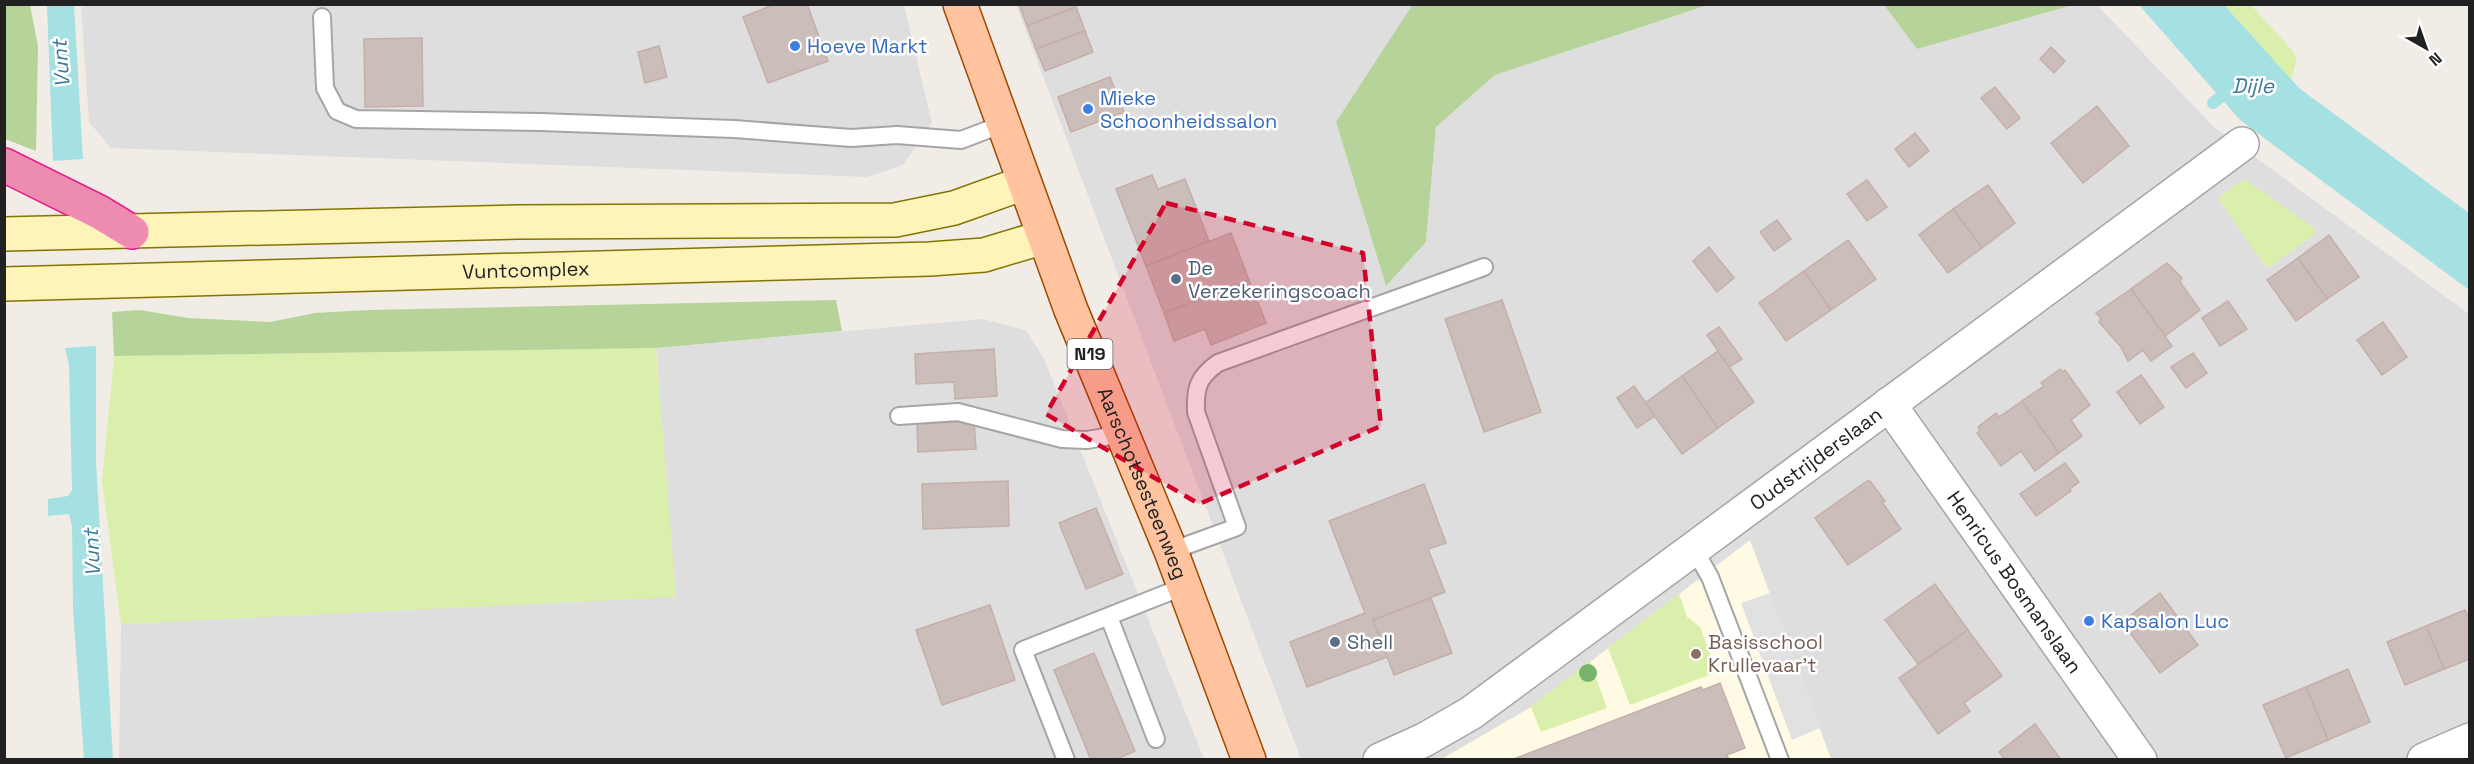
<svg xmlns="http://www.w3.org/2000/svg" width="2474" height="764" font-family="'Space Grotesk',sans-serif">
  <style>
    .residential { fill: #dfdede }
    .education { fill: #fffae4 }
    .grass { fill: #daefab }
    .forest { fill: #b6d499 }
    .parking { fill: #e1e1e1 }
    .water { fill: #a5e1e2 }
    .lines { fill: none; stroke-linecap: round; stroke-linejoin: round }
    .stream { stroke: #a5e1e2; stroke-width: 12 }
    .building { fill: #cbbdba; stroke: #c5afa8; stroke-width: 1.5 }
    .service-casing { stroke: #a5a5a5; stroke-width: 20 }
    .minor-casing { stroke: #a5a5a5; stroke-width: 36 }
    .secondary-casing { stroke: #817500; stroke-width: 36 }
    .primary-casing { stroke: #9f4a00; stroke-width: 36 }
    .motorway-casing { stroke: #e81c8b; stroke-width: 36 }
    .service { stroke: #fff; stroke-width: 16 }
    .minor { stroke: #fff; stroke-width: 33 }
    .secondary { stroke: #fef4b9; stroke-width: 33 }
    .primary { stroke: #ffc3a0; stroke-width: 33 }
    .motorway { stroke: #ee8bb1; stroke-width: 33 }
    .tree { fill: #77b36b }
    .marked { fill: #d3002a; fill-opacity: 0.2; stroke: #d3002a; stroke-width: 4.5; stroke-dasharray: 12 8; stroke-linejoin: round }
    .shop-dot { fill: #3f7fe0; stroke: #fff; stroke-width: 2 }
    .service-dot { fill: #5c6f8a; stroke: #fff; stroke-width: 2 }
    .education-dot { fill: #8d6e63; stroke: #fff; stroke-width: 2 }
    .labels { text-anchor: middle; stroke-width: 5; stroke-linejoin: round; paint-order: stroke }
    .shield { fill: #fff; stroke: #646464; stroke-width: 1.5 }
    .shield-label { font-size: 18px; font-weight: bold; fill: #212121 }
    .shop-label { font-size: 20px; fill: #366cbe; stroke: #fff; text-anchor: start }
    .service-label { font-size: 20px; fill: #4e5e75; stroke: #fff; text-anchor: start }
    .street-label { font-size: 20px; fill: #212121; stroke: #fff }
    .education-label { font-size: 20px; fill: #785e54; stroke: #fff; text-anchor: start }
    .water-label { font-size: 21px; font-style: italic; fill: #3b7c98; stroke: #fff }
  </style>
  <rect width="100%" height="100%" fill="#f2ece7"/>
  <g class="residential">
    <path d="M81,5H904L932,123L903,165L867,177L111,148L89,122Z"/>
    <path d="M1016,5H1413L1336,122L1386,286L1426,242L1436,127L1495,75L1708,5H1884L1917,49L2073,5H2097L2214,127L2469,314V759H1301Z"/>
    <path d="M983,319L1026,330L1044,359L1204,759L119,760L121,624L675,596L656,348Z"/>
  </g>
  <path class="education" d="M1750,540L1831,759L1440,760L1531,707Z"/>
  <g class="grass">
    <path d="M2224,5H2251L2292,50L2297,58L2291,80Z"/>
    <path d="M2244,179L2314,228L2316,233L2271,266H2265L2218,198Z"/>
    <path d="M656,348L676,597L121,624L102,481L114,356Z"/>
    <path d="M1679,594L1687,617L1700,627L1717,672L1630,705L1608,648Z"/>
    <path d="M1590,661L1607,708L1541,732L1531,707Z"/>
  </g>
  <g class="forest">
    <path d="M1413,4H1708V5L1495,75L1436,127L1426,242L1386,286L1336,122Z"/>
    <path d="M4,5H30L38,46L36,151L5,139Z"/>
    <path d="M1884,5H2073L1917,49Z"/>
    <path d="M836,300L842,331L656,348L114,356L112,312L140,310L188,318L270,322L315,313L368,310Z"/>
  </g>
  <path class="parking" d="M1770,593L1820,728L1792,740L1741,603Z"/>
  <g class="water">
    <path d="M47,5H74L83,159L53,161Z"/>
    <path d="M2139,5H2224L2299,88L2469,213V290L2240,120Z"/>
    <path d="M96,346V461L113,760L84,759L73,610L72,527L69,514L48,516V499L68,496L72,490L69,365L65,348Z"/>
  </g>
  <g class="lines">
    <path class="stream" d="M2213,103L2233,87"/>
  </g>
  <g class="building">
    <path d="M775,4H807L828,61L768,83L743,17Z"/>
    <path d="M1019,4H1075L1076,7L1027,26Z"/>
    <path d="M1076,7L1085,31L1036,49L1027,26Z"/>
    <path d="M1085,31L1093,52L1045,71L1036,49Z"/>
    <path d="M422,38L423,106L365,107L364,39Z"/>
    <path d="M659,46L667,77L645,83L638,52Z"/>
    <path d="M2051,47L2065,61L2054,73L2040,59Z"/>
    <path d="M1110,77L1124,112L1071,132L1058,97Z"/>
    <path d="M1995,87L2020,118L2007,129L1981,98Z"/>
    <path d="M2097,106L2129,146L2083,183L2051,143Z"/>
    <path d="M1915,133L1929,151L1909,167L1895,149Z"/>
    <path d="M1152,175L1158,189L1185,179L1209,241L1146,266L1116,189Z"/>
    <path d="M1867,180L1887,207L1867,221L1847,194Z"/>
    <path d="M1988,185L2015,223L1982,248L1953,209Z"/>
    <path d="M1953,209L1982,248L1948,273L1919,235Z"/>
    <path d="M1777,220L1791,239L1774,251L1760,232Z"/>
    <path d="M1231,233L1249,280L1164,313L1146,266Z"/>
    <path d="M2329,235L2359,277L2327,299L2298,258Z"/>
    <path d="M1848,240L1876,279L1831,310L1804,271Z"/>
    <path d="M1709,247L1734,278L1717,292L1693,261Z"/>
    <path d="M2298,258L2327,299L2296,321L2267,280Z"/>
    <path d="M2167,263L2182,278L2180,282L2200,310L2165,336L2131,289Z"/>
    <path d="M1804,271L1831,310L1786,341L1759,303Z"/>
    <path d="M1249,280L1266,323L1211,345L1205,329L1174,341L1164,313Z"/>
    <path d="M2131,289L2172,346L2151,361L2143,350L2128,361L2121,347L2099,322L2101,318L2096,313Z"/>
    <path d="M1502,300L1541,412L1484,432L1445,319Z"/>
    <path d="M2228,301L2247,329L2220,346L2202,318Z"/>
    <path d="M2383,322L2407,357L2382,375L2357,340Z"/>
    <path d="M1719,327L1742,359L1729,367L1707,335Z"/>
    <path d="M994,349L997,396L955,399L954,382L916,384L915,354Z"/>
    <path d="M1718,351L1754,402L1718,428L1682,376Z"/>
    <path d="M2193,353L2207,373L2186,388L2171,367Z"/>
    <path d="M2060,369L2062,372L2065,370L2090,405L2071,420L2082,436L2059,453L2022,401L2044,386L2041,383Z"/>
    <path d="M2141,375L2164,407L2140,424L2117,392Z"/>
    <path d="M1682,376L1718,428L1682,454L1645,403Z"/>
    <path d="M1634,386L1655,416L1637,428L1617,398Z"/>
    <path d="M2022,401L2059,453L2035,471L2021,451L2001,466L1977,433L1980,430L1978,427L1996,413L1999,417Z"/>
    <path d="M974,421L976,449L918,452L917,424Z"/>
    <path d="M2065,463L2079,482L2070,489L2071,491L2036,516L2020,494Z"/>
    <path d="M1008,481L1009,526L923,529L922,484Z"/>
    <path d="M1867,481H1870L1885,501L1882,502L1901,529L1848,565L1815,518Z"/>
    <path d="M1424,484L1446,543L1428,549L1445,592L1373,620L1387,657L1307,687L1290,642L1365,613L1329,521Z"/>
    <path d="M1096,508L1123,574L1086,589L1059,523Z"/>
    <path d="M1935,584L1968,630L1918,664L1885,620Z"/>
    <path d="M2160,593L2198,645L2160,673L2122,622Z"/>
    <path d="M1431,598L1452,653L1394,675L1373,620Z"/>
    <path d="M990,605L1015,680L942,705L916,630Z"/>
    <path d="M2465,610L2470,621V659L2444,669L2426,626Z"/>
    <path d="M2426,626L2444,669L2405,685L2387,642Z"/>
    <path d="M1968,630L2002,676L1964,703L1970,711L1938,734L1899,678Z"/>
    <path d="M1094,653L1135,751L1114,760H1091L1054,670Z"/>
    <path d="M2348,669L2370,722L2328,740L2306,687Z"/>
    <path d="M1720,683L1745,748L1727,755L1729,760H1511L1701,687L1703,690Z"/>
    <path d="M2306,687L2328,740L2286,758L2263,705Z"/>
    <path d="M2035,724L2061,760H2005L1999,752Z"/>
  </g>
  <g class="lines">
    <defs>
      <g id="service">
        <path d="M322,17L325,88L337,111L356,119L540,122L734,129L851,138L897,135L961,140L1003,124"/>
        <path d="M899,416L958,412L1062,439L1087,440L1122,434"/>
        <path d="M1694,549L1710,577L1780,760"/>
        <path d="M1171,551L1237,527L1196,412C1195,388 1198,377 1218,363L1484,267"/>
        <path d="M1109,617L1156,739"/>
        <path d="M1066,760L1023,650L1185,586"/>
      </g>
      <g id="minor">
        <path id="s1" d="M1889,404L2140,760"/>
        <path id="s2" d="M1380,760L1424,740L1471,713L2242,144"/>
        <path d="M2424,760L2470,740"/>
      </g>
      <g id="secondary">
        <path d="M4,234L518,222L895,220L954,208L1024,183"/>
        <path id="s3" d="M4,284L930,259L984,255L1044,237"/>
      </g>
      <g id="primary">
        <path id="s4" d="M960,4L1071,310L1171,551L1249,760"/>
      </g>
      <path id="motorway" d="M4,165L99,212L132,232"/>
    </defs>
    <use href="#service" class="service-casing"/>
    <use href="#minor" class="minor-casing"/>
    <use href="#secondary" class="secondary-casing"/>
    <use href="#primary" class="primary-casing"/>
    <use href="#motorway" class="motorway-casing"/>
    <use href="#service" class="service"/>
    <use href="#minor" class="minor"/>
    <use href="#secondary" class="secondary"/>
    <use href="#primary" class="primary"/>
    <use href="#motorway" class="motorway"/>
  </g>
  <circle class="tree" cx="1588" cy="673" r="9"/>
  <path class="marked" d="M1166,203L1363,253L1381,426L1199,504L1046,414Z"/>
  <g class="shop-dot">
    <circle cx="795" cy="46" r="6"/>
    <circle cx="1088" cy="109" r="6"/>
    <circle cx="2089" cy="621" r="6"/>
  </g>
  <g class="service-dot">
    <circle cx="1176" cy="279" r="6"/>
    <circle cx="1335" cy="642" r="6"/>
  </g>
  <circle class="education-dot" cx="1696" cy="654" r="6"/>
  <g class="labels">
    <rect class="shield" x="1067.5" y="339" width="45" height="30" rx="4.5"/>
    <g class="shield-label">
      <text x="1090" y="360">N19</text>
    </g>
    <g class="shop-label">
      <text x="807" y="53">Hoeve Markt</text>
      <text x="1100" y="105">Mieke<tspan x="1100" dy="23">Schoonheidssalon</tspan></text>
      <text x="2101" y="628">Kapsalon Luc</text>
    </g>
    <g class="service-label">
      <text x="1188" y="275">De<tspan x="1188" dy="23">Verzekeringscoach</tspan></text>
      <text x="1347" y="649">Shell</text>
    </g>
    <g class="street-label">
      <text dy="7" stroke="none"><textPath href="#s3" startOffset="522">Vuntcomplex</textPath></text>
      <text dy="7" stroke="none"><textPath href="#s2" startOffset="531">Oudstrijderslaan</textPath></text>
      <text dy="7" stroke="none"><textPath href="#s4" startOffset="513">Aarschotsesteenweg</textPath></text>
      <text dy="7" stroke="none"><textPath href="#s1" startOffset="218">Henricus Bosmanslaan</textPath></text>
    </g>
    <g class="education-label">
      <text x="1708" y="649">Basisschool<tspan x="1708" dy="23">Krullevaar't</tspan></text>
    </g>
    <g class="water-label">
      <text transform="translate(61 64) rotate(-94)" y="7">Vunt</text>
      <text x="2253" y="93">Dijle</text>
      <text transform="translate(92 553) rotate(-93)" y="7">Vunt</text>
    </g>
  </g>
  <rect width="2474" height="764" fill="none" stroke="#212121" stroke-width="12"/>
  <g transform="translate(2426 48) rotate(140)" stroke="#ffffff" stroke-width="4.5" paint-order="stroke">
  <path d="M0-4.5L10 22L0 15L-10 22Z" fill="#212121"/>
  <text y="-9" font-size="16" font-weight="bold" text-anchor="middle" fill="#212121">N</text>
  </g>
</svg>
